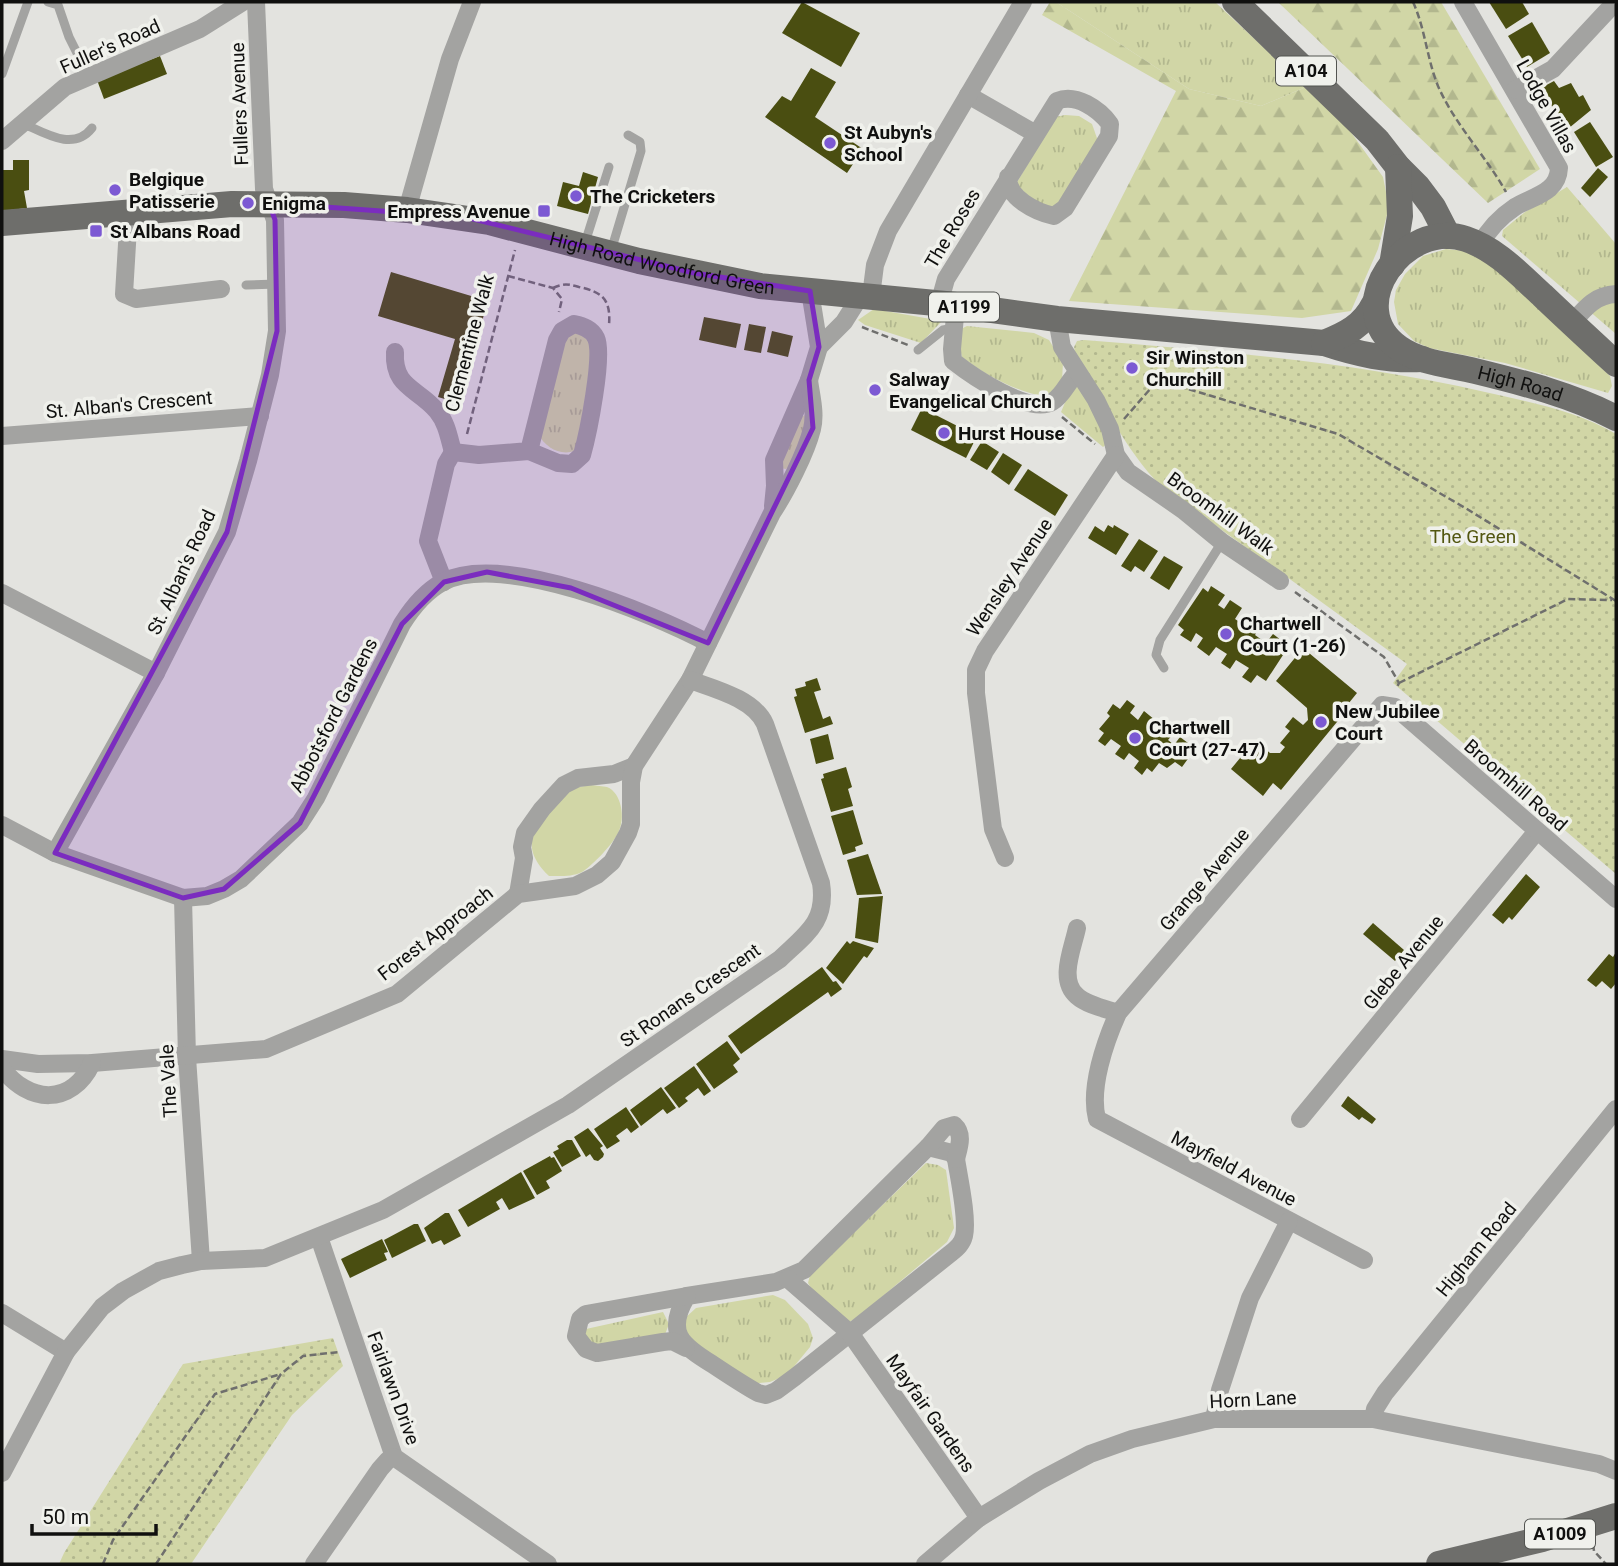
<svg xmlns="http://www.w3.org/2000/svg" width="1618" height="1566" font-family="Roboto,sans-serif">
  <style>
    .grass { fill: url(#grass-tufts) }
    .forest { fill: url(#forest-firs) }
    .park { fill: url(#park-dots) }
    .garden { fill: #d1d6a6 }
    .building { fill: #4a4e11 }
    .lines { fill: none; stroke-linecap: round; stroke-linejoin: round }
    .path { stroke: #6f6f6d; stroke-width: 2.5; stroke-dasharray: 7 3.5; stroke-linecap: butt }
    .service { stroke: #a3a3a1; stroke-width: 9 }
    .minor { stroke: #a3a3a1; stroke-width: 18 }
    .primary { stroke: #6e6e6b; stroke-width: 26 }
    .marked { fill: #7b2cbf; fill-opacity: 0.2; stroke: #7b2cbf; stroke-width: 5; stroke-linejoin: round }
    .poi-dot { fill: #7c59d3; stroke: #f0f1ec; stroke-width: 2.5 }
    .labels { text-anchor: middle; stroke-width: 7; stroke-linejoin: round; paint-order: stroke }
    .shield { fill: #f0f1ec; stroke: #535451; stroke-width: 2 }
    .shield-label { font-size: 18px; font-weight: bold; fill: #10100f }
    .street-label { font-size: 19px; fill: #10100f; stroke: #f0f1ec }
    .poi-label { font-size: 19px; font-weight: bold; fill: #10100f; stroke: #f0f1ec; text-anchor: start }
    .park-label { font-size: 19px; fill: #535711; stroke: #f0f1ec }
  </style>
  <defs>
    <pattern id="grass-tufts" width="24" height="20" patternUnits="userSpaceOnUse" patternTransform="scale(1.75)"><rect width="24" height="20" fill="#d1d6a6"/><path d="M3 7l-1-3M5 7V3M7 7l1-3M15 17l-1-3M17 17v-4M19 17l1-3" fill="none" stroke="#b2b78e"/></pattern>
    <pattern id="forest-firs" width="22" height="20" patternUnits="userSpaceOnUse" patternTransform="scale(1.75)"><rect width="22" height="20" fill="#d1d6a6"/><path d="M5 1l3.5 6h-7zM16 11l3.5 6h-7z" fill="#b2b78e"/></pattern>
    <pattern id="park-dots" width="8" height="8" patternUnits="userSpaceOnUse" patternTransform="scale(1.75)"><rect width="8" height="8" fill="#d1d6a6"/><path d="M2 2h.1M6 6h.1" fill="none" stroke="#b2b78e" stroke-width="1.8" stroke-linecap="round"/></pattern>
  </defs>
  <rect width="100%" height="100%" fill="#e3e3df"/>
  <g class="grass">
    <path d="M1056,2H1215L1306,87L1261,106L1189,89Z"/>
    <path d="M1065,115L1079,116L1092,124L1098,141L1062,202L1046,213L1016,184L1055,117Z"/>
    <path d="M1567,187L1616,244V334L1502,236L1503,230L1525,212Z"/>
    <path d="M1446,249L1466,251L1492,265L1610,376L1612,386L1608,393L1505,363L1429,348L1414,341L1398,324L1394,302L1396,290L1405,274L1423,256Z"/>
    <path d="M874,309L942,321L921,343L865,325L858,320Z"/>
    <path d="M967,326L1034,333L1049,340L1063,363L1062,380L1047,397C1017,392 986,376 962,357L958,341L959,330Z"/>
    <path d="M582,329L595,344L577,450C561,457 546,448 538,434L566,336Z"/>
    <path d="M1072,386H1081L1108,443L1103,447L1061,412Z"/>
    <path d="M805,415L809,418L790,466L786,469L780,468V461L800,418Z"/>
    <path d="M926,1163L938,1165L946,1170L954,1228L947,1242L858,1317L849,1322L814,1293L808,1283L810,1275Z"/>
    <path d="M773,1295L785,1300L808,1324L813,1338L810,1347L787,1375L770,1382L750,1384L699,1352L683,1330L685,1318L696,1308Z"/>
    <path d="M663,1312L669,1324L664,1337L597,1349L582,1335L586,1329Z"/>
  </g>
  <g class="forest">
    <path d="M1050,2H1056L1189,89L1261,106L1306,87L1350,131L1383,177L1389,207L1378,249L1351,311L1302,318L1069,301L1176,91L1042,15Z"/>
    <path d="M1278,2H1441L1540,169L1488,203Z"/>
  </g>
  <g class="park">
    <path d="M1084,340C1219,351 1353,362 1485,392C1529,402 1577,411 1616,434V874L1393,683L1407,664L1161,486C1125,450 1103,401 1076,357L1074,347L1077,341Z"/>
    <path d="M333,1338L343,1366L292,1415L191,1564H59L64,1553L183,1364Z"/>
  </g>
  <path class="garden" d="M591,785C596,786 603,786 607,787C622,793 625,818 619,831C615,842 592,866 582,872C572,877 559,876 549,876C510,838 546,817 573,788Z"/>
  <g class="building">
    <path d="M802,2L860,33L841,67L782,33Z"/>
    <path d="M1489,2H1522L1529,14L1506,29Z"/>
    <path d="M1532,22L1550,53L1527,67L1508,36Z"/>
    <path d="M160,56L167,74L104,99L97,80Z"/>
    <path d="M811,68L836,82L815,117L863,149L847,173L765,117L782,96L791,101Z"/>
    <path d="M1554,81L1559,88L1571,83L1579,97L1583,95L1591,110L1569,128L1566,124L1563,125L1541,88Z"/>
    <path d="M1590,122L1613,157L1596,167L1574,132Z"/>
    <path d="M13,160H29V190L24,191L27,208L2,211V170H13Z"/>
    <path d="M1598,168L1608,177L1590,197L1581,188Z"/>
    <path d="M583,172L598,177L588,214L557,206L563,182L579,186Z"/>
    <path d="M391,272L488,301L458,403L438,397L455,339L378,316Z"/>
    <path d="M704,317L741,324L736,348L699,340Z"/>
    <path d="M749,324L766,327L761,353L744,350Z"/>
    <path d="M772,331L793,336L788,357L767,352Z"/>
    <path d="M922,408L977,436L966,458L911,430Z"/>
    <path d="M982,441L999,452L987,470L970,460Z"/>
    <path d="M1003,453L1022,465L1009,485L991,472Z"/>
    <path d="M1028,469L1068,495L1055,516L1014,490Z"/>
    <path d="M1108,525L1113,528L1114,525L1129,534L1116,555L1088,538L1095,526L1104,532Z"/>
    <path d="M1139,539L1158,551L1144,572L1135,566L1131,572L1121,566Z"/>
    <path d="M1164,556L1183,567L1169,590L1150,578Z"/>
    <path d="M1211,586L1225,595L1218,605L1224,609L1230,600L1242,608L1235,619L1247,627L1253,619L1261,625L1255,635L1266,643L1273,634L1281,640L1275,649L1283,655L1266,681L1257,675L1251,683L1242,677L1249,668L1236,660L1230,669L1221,663L1227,654L1216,647L1209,656L1197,647L1203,638L1196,633L1191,642L1180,635L1184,630L1178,625L1203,588L1208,592Z"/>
    <path d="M1303,648L1357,693L1344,709L1346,711L1281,790L1273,783L1263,796L1231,769L1255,740L1270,753H1280L1285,747L1280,743L1290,731L1285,727L1293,717L1303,725L1308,720L1307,708L1276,681Z"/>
    <path d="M817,678L821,690L814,692L823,719L830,716L833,724L805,733L794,697L797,696L795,689L806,686L805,682Z"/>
    <path d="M1127,700L1135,706L1130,713L1138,720L1144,711L1155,720L1149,728L1156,733L1163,724L1174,733L1168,740L1174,745L1180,737L1192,746L1186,754L1190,756L1182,767L1175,762L1167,768L1159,763L1152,772L1147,768L1142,775L1134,768L1139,761L1129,753L1124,760L1115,754L1121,746L1111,739L1105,746L1098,741L1104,733L1099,729L1110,716L1107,713L1113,704L1120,709Z"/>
    <path d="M828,734L834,759L816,764L810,739Z"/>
    <path d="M846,767L852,787L848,789L853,806L831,812L821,779L824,778L823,774Z"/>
    <path d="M853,810L863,844L855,847L856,851L843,855L831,816Z"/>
    <path d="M868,854L882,894L857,895L847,860Z"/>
    <path d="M1526,874L1540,887L1512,920L1509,917L1503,924L1492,915Z"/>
    <path d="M883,896L878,943L855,938L859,898Z"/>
    <path d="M1373,923L1404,950L1395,961L1363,934Z"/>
    <path d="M847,941L850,944L853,941L874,948L867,958L864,956L843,984L826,968Z"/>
    <path d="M1616,952V983L1611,989L1602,981L1596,987L1587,980L1609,954L1613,957Z"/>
    <path d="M822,967L833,982L836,981L842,989L831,997L828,992L741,1054L728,1036Z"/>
    <path d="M727,1041L740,1059L733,1065L738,1072L714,1089L696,1064Z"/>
    <path d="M694,1066L711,1091L704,1096L698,1088L685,1098L688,1101L679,1108L664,1088Z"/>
    <path d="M661,1087L676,1108L667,1114L663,1109L641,1126L630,1110Z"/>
    <path d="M1348,1096L1376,1119L1372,1124L1362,1117L1359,1120L1341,1106Z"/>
    <path d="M626,1107L639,1127L631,1133L627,1128L616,1136L620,1141L607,1149L594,1129Z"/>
    <path d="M588,1128L603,1146L600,1148L604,1154L603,1157L598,1161L594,1160L590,1154L586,1157L574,1137Z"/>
    <path d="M567,1140H572L581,1156L562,1167L553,1152L559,1149L557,1146Z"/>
    <path d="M550,1156L551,1158L554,1157L562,1171L546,1181L550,1188L537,1195L523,1171Z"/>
    <path d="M521,1172L535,1198L509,1210L502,1198L496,1202L500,1209L468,1227L458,1210Z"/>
    <path d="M445,1213H449L461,1236L444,1245L441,1240L432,1244L424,1228Z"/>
    <path d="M414,1224H418L426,1241L392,1258L384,1240Z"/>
    <path d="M382,1239L388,1252L384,1253L387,1260L350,1278L341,1259Z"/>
  </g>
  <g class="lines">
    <g class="path">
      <path d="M1413,2C1425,28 1427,59 1438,86C1455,125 1486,156 1506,192"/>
      <path d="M508,276L553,288L562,299L559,312"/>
      <path d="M553,288C564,283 568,284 579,287C603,292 611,300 609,325"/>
      <path d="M862,327L908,345"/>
      <path d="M1062,417L1095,444"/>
      <path d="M1124,419L1158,380L1338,434L1467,509L1616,601"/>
      <path d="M467,434L515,250"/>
      <path d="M1295,592L1384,657L1399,683L1396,689"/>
      <path d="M1399,683L1568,599L1612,600"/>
      <path d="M1593,1544L1594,1551L1606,1564"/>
      <path d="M103,1564L113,1540L215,1394L281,1374"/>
      <path d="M156,1564L281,1374L303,1356L339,1352"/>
    </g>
    <g class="service">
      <path d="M48,2L58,5L69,37L89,77"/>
      <path d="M2,74L28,2"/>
      <path d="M22,123C45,133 73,152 92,128"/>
      <path d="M584,246L609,167"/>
      <path d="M611,251L641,151L640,142L628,135"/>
      <path d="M246,285L277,284"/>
      <path d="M918,350L943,330L954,328"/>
      <path d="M1164,668L1156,655L1160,640L1222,542"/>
    </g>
    <g class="minor">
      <path d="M1463,2L1559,168C1558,193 1533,196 1515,207C1500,217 1488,230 1480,245"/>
      <path d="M1515,90L1553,69L1608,10"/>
      <path d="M968,95L1036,134"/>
      <path d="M2,141L65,87L200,29L243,2"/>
      <path d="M407,210L450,59L472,2"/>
      <path d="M129,211L124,294L136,299L221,289"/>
      <path d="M871,296L875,265L888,231L1023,2"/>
      <path d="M939,304L946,279L1057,101C1076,93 1099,109 1110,124L1109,136L1065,208L1054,216C1036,212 1007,198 1008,177"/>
      <path d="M956,305L952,349L953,361C972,376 1029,415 1052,402C1063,396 1068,381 1077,373"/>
      <path d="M1057,319L1062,347L1096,400L1110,429L1116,455L1128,472L1183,510L1222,542L1280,581"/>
      <path d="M1572,323C1585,308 1595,295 1616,294"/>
      <path d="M819,347L844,322L861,295"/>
      <path d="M395,352C393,388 418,388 437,411C447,423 449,438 453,452"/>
      <path d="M2,436L260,416"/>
      <path d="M773,506L775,486L774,460L809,380L819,347L810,291"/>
      <path d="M444,582L428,541L446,464L453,452L479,455L529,451L557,340L562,331L574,324C583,326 592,329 596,338C604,355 588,434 582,455L572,464L558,463L529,451"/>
      <path d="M2,593L156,673"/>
      <path d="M2,825L55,853L183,898L207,896L224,889L241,879L300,823L316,798L402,624C412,608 426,591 443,582C502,551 652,613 708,643"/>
      <path d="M55,853L156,673L227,532L248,461L270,375L277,331L275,220L264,189L256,2"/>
      <path d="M1005,858L993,829L976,693V670L985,651L1116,455"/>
      <path d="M518,894L524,858L522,847L525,833L542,809L564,785L578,778L614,774L634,766"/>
      <path d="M183,898L187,1057L201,1261"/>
      <path d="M1077,928C1073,948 1058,980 1077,996C1087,1005 1106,1009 1118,1013"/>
      <path d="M2,1059L38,1064L92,1063L266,1049L397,994L518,894L575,886L597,875L612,862L628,833L631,824V782L634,766L690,680L772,513C786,492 806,453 812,429C816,413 811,396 809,380"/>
      <path d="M2,1068C28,1103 71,1107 92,1063"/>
      <path d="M1300,1119L1537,831"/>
      <path d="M928,1147L952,1153L956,1159C959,1178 968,1219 964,1236C962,1244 957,1248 951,1253L795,1377L776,1391L766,1395L758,1393C742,1384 727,1374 712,1364C681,1345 665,1332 687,1296L776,1282L804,1270Z"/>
      <path d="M928,1147L944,1128L954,1125C964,1134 959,1147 956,1159"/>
      <path d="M319,1237L394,1457L548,1564"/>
      <path d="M1364,1260L1097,1119C1089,1088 1105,1042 1118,1013L1382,705L1395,707L1616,899"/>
      <path d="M788,1279L850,1333L979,1518"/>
      <path d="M2,1313L66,1352"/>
      <path d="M686,1348L672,1341L663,1342L597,1353L586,1349L576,1336L580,1319L586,1314L687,1296"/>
      <path d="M1214,1419L1220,1390L1250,1298L1289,1221"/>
      <path d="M1373,1419L1375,1409L1385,1393L1616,1109"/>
      <path d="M2,1473L66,1352L102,1307L123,1291L159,1271L182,1265L201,1261L265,1258L383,1210L568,1105L780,959C806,934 827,922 821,883L765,724C754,699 715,689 690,680"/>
      <path d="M314,1564L380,1469L388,1460L394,1457"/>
      <path d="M925,1564L979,1518L1039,1481L1090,1454L1132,1439L1214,1419H1373L1599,1464L1616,1471"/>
    </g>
    <g class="primary">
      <path d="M1235,2L1377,140L1398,167L1418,187L1433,207L1448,236"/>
      <path id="s1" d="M2,223L232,204L344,205L407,210L489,222L639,261L760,286L956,305L1057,319L1324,343C1357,354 1388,361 1422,359"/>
      <path d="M1392,265L1400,216L1398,167"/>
      <path d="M1324,343C1346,334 1363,326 1374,304"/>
      <path id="s2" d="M1616,364C1591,341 1566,318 1542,295C1519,274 1496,249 1466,239C1405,218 1340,307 1399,348C1420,363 1451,365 1475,371C1524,383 1572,395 1616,418"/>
      <path d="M1439,1564L1542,1539L1616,1516"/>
    </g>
  </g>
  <path class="marked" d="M269,203L465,217L694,273L810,291L819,347L809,380L813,428L708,643L571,588L487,572L444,582L402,624L300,823L224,889L183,898L55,853L227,532L277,331L275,220Z"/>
  <g class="poi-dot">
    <circle cx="830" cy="143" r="7"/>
    <circle cx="115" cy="190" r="7"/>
    <circle cx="576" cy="196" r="7"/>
    <circle cx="248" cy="203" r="7"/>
    <rect x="537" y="204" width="14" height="14" rx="3.5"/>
    <rect x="89" y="224" width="14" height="14" rx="3.5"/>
    <circle cx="1132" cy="368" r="7"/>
    <circle cx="875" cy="390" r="7"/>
    <circle cx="944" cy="433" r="7"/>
    <circle cx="1226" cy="634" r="7"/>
    <circle cx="1321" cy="722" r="7"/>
    <circle cx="1135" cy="738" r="7"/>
  </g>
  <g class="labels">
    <g class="shield">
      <rect x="1276" y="56.5" width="60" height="29" rx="5"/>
      <rect x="929" y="292.5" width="70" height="29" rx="5"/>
      <rect x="1525" y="1519.5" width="70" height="29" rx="5"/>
    </g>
    <g class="shield-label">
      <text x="1306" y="77">A104</text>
      <text x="964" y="313">A1199</text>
      <text x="1560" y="1540">A1009</text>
    </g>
    <g class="street-label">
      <text transform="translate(110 46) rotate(-24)" y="7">Fuller's Road</text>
      <text transform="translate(239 104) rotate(-92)" y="7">Fullers Avenue</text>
      <text transform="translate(1547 106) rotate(61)" y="7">Lodge Villas</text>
      <text transform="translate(952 228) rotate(-59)" y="7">The Roses</text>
      <text dy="7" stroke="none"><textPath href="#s1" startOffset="667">High Road Woodford Green</textPath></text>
      <text transform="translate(469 343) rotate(-75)" y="7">Clementine Walk</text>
      <text dy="7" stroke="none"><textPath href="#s2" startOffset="502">High Road</textPath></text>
      <text transform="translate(129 404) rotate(-5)" y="7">St. Alban's Crescent</text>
      <text transform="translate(1221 513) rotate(36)" y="7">Broomhill Walk</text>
      <text transform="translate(181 572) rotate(-65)" y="7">St. Alban's Road</text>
      <text transform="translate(1009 577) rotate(-56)" y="7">Wensley Avenue</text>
      <text transform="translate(333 715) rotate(-63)" y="7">Abbotsford Gardens</text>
      <text transform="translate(1516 785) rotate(41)" y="7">Broomhill Road</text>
      <text transform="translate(1204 879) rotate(-50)" y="7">Grange Avenue</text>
      <text transform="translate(435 933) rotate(-38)" y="7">Forest Approach</text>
      <text transform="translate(1403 962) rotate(-51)" y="7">Glebe Avenue</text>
      <text transform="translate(690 995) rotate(-35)" y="7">St Ronans Crescent</text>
      <text transform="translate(168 1081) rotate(-93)" y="7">The Vale</text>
      <text transform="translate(1234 1168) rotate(28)" y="7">Mayfield Avenue</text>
      <text transform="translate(1476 1249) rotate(-51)" y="7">Higham Road</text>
      <text transform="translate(394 1388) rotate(70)" y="7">Fairlawn Drive</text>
      <text transform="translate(1253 1399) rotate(-3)" y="7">Horn Lane</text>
      <text transform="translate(931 1413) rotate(55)" y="7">Mayfair Gardens</text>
    </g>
    <g class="poi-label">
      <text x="844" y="139">St Aubyn's<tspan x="844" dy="22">School</tspan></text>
      <text x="129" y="186">Belgique<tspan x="129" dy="22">Patisserie</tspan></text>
      <text x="590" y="203">The Cricketers</text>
      <text x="262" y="210">Enigma</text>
      <text x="530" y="218" text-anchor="end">Empress Avenue</text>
      <text x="110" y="238">St Albans Road</text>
      <text x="1146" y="364">Sir Winston<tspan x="1146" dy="22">Churchill</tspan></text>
      <text x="889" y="386">Salway<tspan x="889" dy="22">Evangelical Church</tspan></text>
      <text x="958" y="440">Hurst House</text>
      <text x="1240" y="630">Chartwell<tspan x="1240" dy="22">Court (1-26)</tspan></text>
      <text x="1335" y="718">New Jubilee<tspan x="1335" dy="22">Court</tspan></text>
      <text x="1149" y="734">Chartwell<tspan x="1149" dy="22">Court (27-47)</tspan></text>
    </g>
    <g class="park-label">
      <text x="1473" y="543">The Green</text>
    </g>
  </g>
  <rect width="1618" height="1566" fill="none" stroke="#10100f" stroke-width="7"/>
  <path d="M32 1524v10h124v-10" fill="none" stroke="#10100f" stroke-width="3.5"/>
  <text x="42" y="1524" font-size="21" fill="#10100f" stroke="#f0f1ec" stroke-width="5" paint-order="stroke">50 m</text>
</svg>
